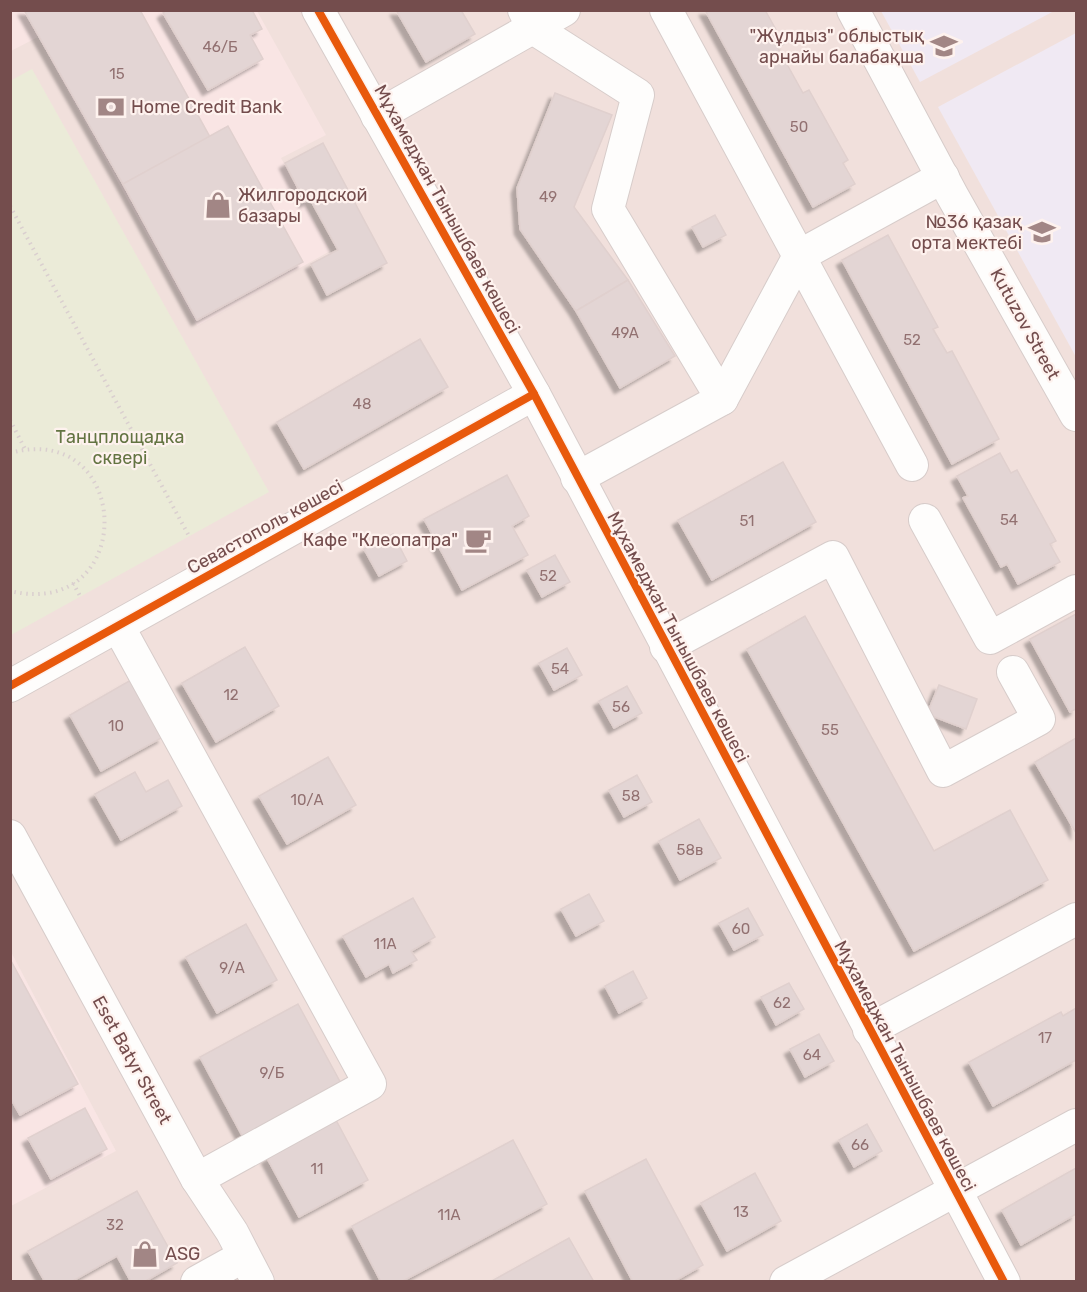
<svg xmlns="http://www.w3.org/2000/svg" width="1087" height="1292" font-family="Rubik,sans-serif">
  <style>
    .residential { fill: #f1e0dc }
    .commercial { fill: #f9e5e4 }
    .education { fill: #f0e9f3 }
    .green { fill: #ebebd8 }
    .building { fill: #e3d5d4; stroke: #e0d0ce; stroke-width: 1.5; filter: url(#shadow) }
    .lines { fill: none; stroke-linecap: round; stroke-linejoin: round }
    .minor-casing { stroke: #d7ccca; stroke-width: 34 }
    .path { stroke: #dacfcf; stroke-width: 4; stroke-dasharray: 1.5 4.5; stroke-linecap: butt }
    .minor { stroke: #fefdfc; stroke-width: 32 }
    .cycleway-casing { stroke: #fef2ee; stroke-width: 11 }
    .cycleway { stroke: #e8590c; stroke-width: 8 }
    .labels { text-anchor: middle; stroke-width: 4.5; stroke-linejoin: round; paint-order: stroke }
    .number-label { font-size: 15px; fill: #927171 }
    .poi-label { font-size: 18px; fill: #744d4d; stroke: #fef2ee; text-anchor: end }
    .street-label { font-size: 18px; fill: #744d4d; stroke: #fef2ee }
    .park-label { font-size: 18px; fill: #637442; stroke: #fef2ee }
  </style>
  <defs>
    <filter id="shadow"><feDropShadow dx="-5.5" dy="5.5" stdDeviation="1.5" flood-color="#0004"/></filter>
  </defs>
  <rect width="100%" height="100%" fill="#f7efec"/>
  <path class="residential" d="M10,11H1076V1281H11Z"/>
  <g class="commercial">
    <path d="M11,11H257L326,135L281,158L330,251L197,326L38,37L11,51Z"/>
    <path d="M10,950L116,1151L11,1206H10Z"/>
  </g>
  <g class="education">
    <path d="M881,11H1054L920,82Z"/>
    <path d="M1076,33V357L938,107Z"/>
  </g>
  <path class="green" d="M32,69L269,492L11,635L10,81Z"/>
  <g class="building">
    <path d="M24,10H140L210,137L123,184Z"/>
    <path d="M167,10H252L262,29L250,35L263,59L208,90L163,13Z"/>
    <path d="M396,10H461L475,34L426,62Z"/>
    <path d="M705,10H765L784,44L778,48L803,93L809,90L848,160L843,163L855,184L813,207Z"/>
    <path d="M555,93L612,115L574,207L628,280L576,311L520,229L517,188Z"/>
    <path d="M228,126L303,262L197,320L123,184Z"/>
    <path d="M323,143L387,263L327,295L311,264L338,250L310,199L305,202L285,163Z"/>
    <path d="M715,215L726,235L703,247L692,227Z"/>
    <path d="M888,235L938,327L933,329L947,353L952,351L999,439L952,464L842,260Z"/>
    <path d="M628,280L675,356L620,388L576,311Z"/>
    <path d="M420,339L448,387L304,469L277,422Z"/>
    <path d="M1000,453L1011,473L1017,470L1056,541L1050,544L1060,562L1018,584L1007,564L1001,567L963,498L968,496L957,476Z"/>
    <path d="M783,462L816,522L712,580L678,520Z"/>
    <path d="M507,475L529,516L512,526L528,555L462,590L424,519Z"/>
    <path d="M393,534L407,561L379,576L364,549Z"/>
    <path d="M555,555L570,582L542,597L527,570Z"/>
    <path d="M1076,614V709L1070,712L1030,639Z"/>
    <path d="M805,616L934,851L1010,810L1048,880L914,951L747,649Z"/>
    <path d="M245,647L279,706L216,742L182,683Z"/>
    <path d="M567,648L582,675L554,690L539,663Z"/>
    <path d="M131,680L163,737L101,771L70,715Z"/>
    <path d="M939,685L977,699L966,729L927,714Z"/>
    <path d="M627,686L642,713L614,728L599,701Z"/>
    <path d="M1076,738V833L1035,762Z"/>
    <path d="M328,757L356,805L287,844L259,796Z"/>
    <path d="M135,772L146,792L168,780L182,806L121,840L95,794Z"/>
    <path d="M637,775L652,802L624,817L609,790Z"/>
    <path d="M699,819L721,858L680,880L659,841Z"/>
    <path d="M589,894L604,921L576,936L561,909Z"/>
    <path d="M413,898L435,937L411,951L417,960L393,973L389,964L366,977L343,936Z"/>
    <path d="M748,908L763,935L734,950L719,923Z"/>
    <path d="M246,924L277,980L217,1013L186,957Z"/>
    <path d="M10,959L78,1084L20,1115L10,1097Z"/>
    <path d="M633,971L647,998L619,1013L605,986Z"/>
    <path d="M789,983L804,1009L776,1025L761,997Z"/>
    <path d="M298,1004L344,1089L245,1141L200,1057Z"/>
    <path d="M1076,1008V1060L993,1106L969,1062L1061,1012L1063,1016Z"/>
    <path d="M819,1034L834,1061L805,1077L790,1049Z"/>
    <path d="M85,1108L107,1149L51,1179L28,1138Z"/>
    <path d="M336,1120L368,1180L299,1217L267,1158Z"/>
    <path d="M867,1124L882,1151L854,1167L839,1140Z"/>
    <path d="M513,1140L547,1204L401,1282H381L352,1226Z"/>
    <path d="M646,1159L703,1265L673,1282H633L585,1191Z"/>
    <path d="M1076,1168V1214L1021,1245L1002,1210Z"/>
    <path d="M755,1173L781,1221L727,1251L701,1203Z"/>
    <path d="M137,1191L177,1263L144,1282H131L117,1256L71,1282H45L28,1251Z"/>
    <path d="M569,1238L594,1282H490Z"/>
  </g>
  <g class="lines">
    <defs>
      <g id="minor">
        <path d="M318,10L534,394L1004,1282"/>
        <path d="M524,10L533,28L638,95L608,209L722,399L577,478"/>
        <path d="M666,10L912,465"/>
        <path d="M853,10L952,195L1076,415"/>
        <path d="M377,116L564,10"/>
        <path d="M722,399L799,256L943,177"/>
        <path d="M925,520L990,638L1076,591"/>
        <path d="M118,626L370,1084L197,1179"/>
        <path d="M666,647L833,557L943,771L1039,719L1013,672"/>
        <path d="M10,686L534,394"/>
        <path d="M10,836L197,1179L232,1232L258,1282"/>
        <path d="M869,1030L1076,919"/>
        <path d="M197,1282L244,1256"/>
        <path d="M786,1282L1076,1125"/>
      </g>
    </defs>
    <use href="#minor" class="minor-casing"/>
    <g class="path">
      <path d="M10,206L189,536"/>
      <path d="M10,420L25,449"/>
      <path d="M10,453C133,419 139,621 10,591"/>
      <path d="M73,583L80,596"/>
    </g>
    <use href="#minor" class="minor"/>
    <defs>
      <g id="cycleway">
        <path d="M318,10L534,394L1004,1282"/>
        <path d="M10,686L534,394"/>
      </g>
    </defs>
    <use href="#cycleway" class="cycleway-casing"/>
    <use href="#cycleway" class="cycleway"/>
  </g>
  <defs>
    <symbol id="school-bare" viewBox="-9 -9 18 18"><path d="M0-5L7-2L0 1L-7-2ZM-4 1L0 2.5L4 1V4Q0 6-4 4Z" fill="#a28685" stroke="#fef2ee" stroke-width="2.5" paint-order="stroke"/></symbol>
    <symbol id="bank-bare" viewBox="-9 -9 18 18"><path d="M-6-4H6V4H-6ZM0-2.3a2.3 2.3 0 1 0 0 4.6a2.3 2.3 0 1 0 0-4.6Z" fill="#a28685" stroke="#fef2ee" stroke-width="2.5" paint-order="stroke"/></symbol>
    <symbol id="shop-bare" viewBox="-9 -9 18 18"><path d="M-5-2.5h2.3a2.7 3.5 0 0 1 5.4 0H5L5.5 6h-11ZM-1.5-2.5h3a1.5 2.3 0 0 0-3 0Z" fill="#a28685" stroke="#fef2ee" stroke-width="2.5" paint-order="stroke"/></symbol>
    <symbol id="cafe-bare" viewBox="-9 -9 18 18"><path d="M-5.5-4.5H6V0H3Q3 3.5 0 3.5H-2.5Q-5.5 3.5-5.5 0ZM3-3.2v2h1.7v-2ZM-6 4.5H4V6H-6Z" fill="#a28685" stroke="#fef2ee" stroke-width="2.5" paint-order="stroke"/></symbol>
  </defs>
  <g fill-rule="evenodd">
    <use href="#school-bare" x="925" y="27" width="38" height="38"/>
    <use href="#bank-bare" x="92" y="88" width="38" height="38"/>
    <use href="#shop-bare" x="199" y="186" width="38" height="38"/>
    <use href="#school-bare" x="1023" y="213" width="38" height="38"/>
    <use href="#cafe-bare" x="459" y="521" width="38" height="38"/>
    <use href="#shop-bare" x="126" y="1235" width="38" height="38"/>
  </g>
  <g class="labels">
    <g class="number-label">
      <text x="220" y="52">46/Б</text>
      <text x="117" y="79">15</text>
      <text x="799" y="132">50</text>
      <text x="548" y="202">49</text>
      <text x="625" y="338">49A</text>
      <text x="912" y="345">52</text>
      <text x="362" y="409">48</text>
      <text x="1009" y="525">54</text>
      <text x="747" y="526">51</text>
      <text x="548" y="581">52</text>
      <text x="560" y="674">54</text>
      <text x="231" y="700">12</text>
      <text x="621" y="712">56</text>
      <text x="116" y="731">10</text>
      <text x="830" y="735">55</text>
      <text x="631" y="801">58</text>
      <text x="307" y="805">10/А</text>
      <text x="690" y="855">58в</text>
      <text x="741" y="934">60</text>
      <text x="385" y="949">11А</text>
      <text x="232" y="973">9/А</text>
      <text x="782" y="1008">62</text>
      <text x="1045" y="1043">17</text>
      <text x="812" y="1060">64</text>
      <text x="272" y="1078">9/Б</text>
      <text x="860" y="1150">66</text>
      <text x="317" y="1174">11</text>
      <text x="741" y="1217">13</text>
      <text x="449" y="1220">11А</text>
      <text x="115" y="1230">32</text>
    </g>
    <g class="poi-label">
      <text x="924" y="42">"Жұлдыз" облыстық<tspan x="924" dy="21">арнайы балабақша</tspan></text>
      <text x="131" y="113" text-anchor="start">Home Credit Bank</text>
      <text x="238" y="201" text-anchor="start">Жилгородской<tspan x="238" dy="21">базары</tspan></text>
      <text x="1022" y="228">№36 қазақ<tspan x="1022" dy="21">орта мектебі</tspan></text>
      <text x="458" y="546">Кафе "Клеопатра"</text>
      <text x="165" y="1260" text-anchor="start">ASG</text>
    </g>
    <g class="street-label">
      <text transform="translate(447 209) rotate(61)" y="6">Мұхамеджан Тынышбаев көшесі</text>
      <text transform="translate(1025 324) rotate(61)" y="6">Kutuzov Street</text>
      <text transform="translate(265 527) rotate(-29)" y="6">Севастополь көшесі</text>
      <text transform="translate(678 637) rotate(62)" y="6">Мұхамеджан Тынышбаев көшесі</text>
      <text transform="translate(132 1060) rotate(61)" y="6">Eset Batyr Street</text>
      <text transform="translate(905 1066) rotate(62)" y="6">Мұхамеджан Тынышбаев көшесі</text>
    </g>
    <g class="park-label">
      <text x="120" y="443">Танцплощадка<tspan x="120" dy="21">сквері</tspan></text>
    </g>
  </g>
  <rect width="1087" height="1292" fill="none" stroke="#744d4d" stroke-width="24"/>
</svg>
